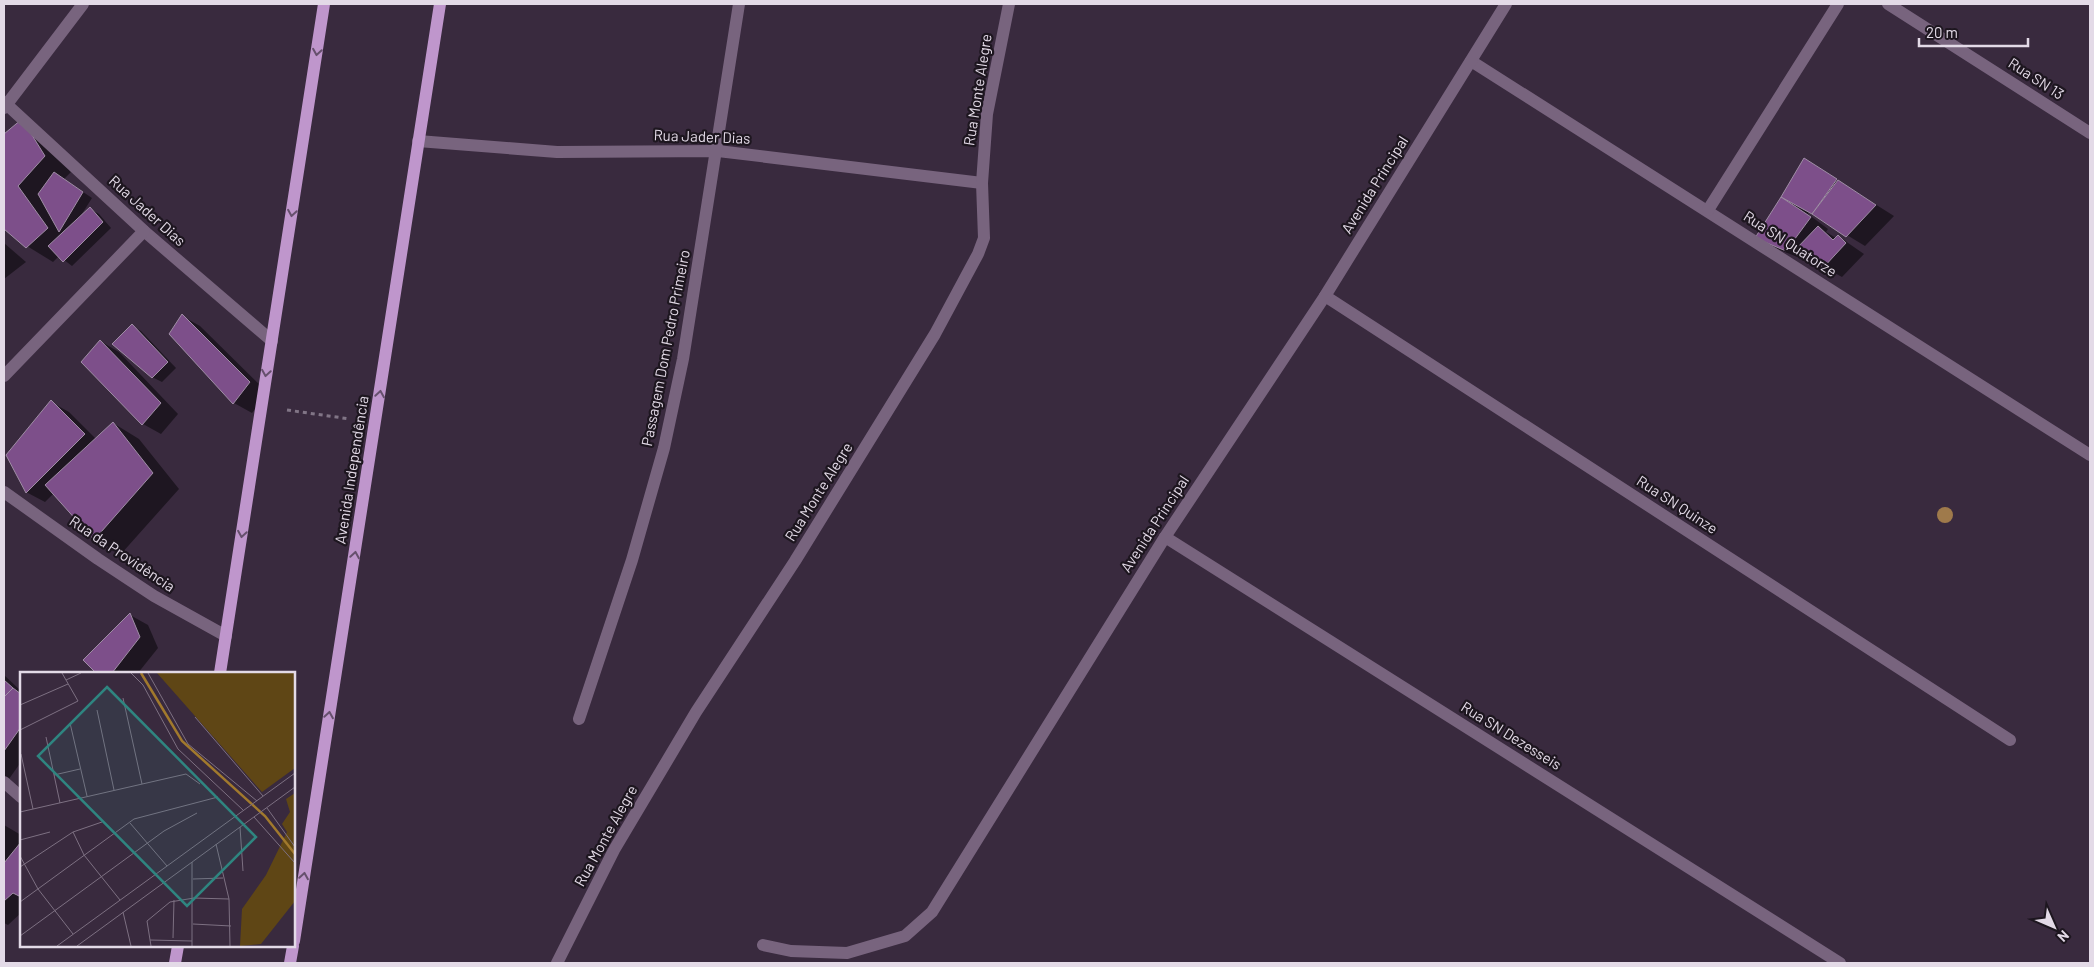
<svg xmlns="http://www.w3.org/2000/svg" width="2094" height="967" font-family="Barlow,sans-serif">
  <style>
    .shadow { fill: #0007 }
    .building { fill: #7d4f8a; stroke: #9f8da5 }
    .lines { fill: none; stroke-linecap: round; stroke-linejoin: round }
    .path { stroke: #817586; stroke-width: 3; stroke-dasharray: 4 4; stroke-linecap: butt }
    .street { stroke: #78647e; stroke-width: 12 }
    .primary { stroke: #bf96cc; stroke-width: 12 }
    .tree { fill: #9f7a4b }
    .oneway { stroke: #66506d }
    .labels { text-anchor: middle; stroke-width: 4.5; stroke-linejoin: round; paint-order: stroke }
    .street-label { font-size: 15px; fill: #e3dae7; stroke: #1d161f }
    .inset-river { fill: none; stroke: #a1792d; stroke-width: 2.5 }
    .inset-road { fill: none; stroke: #7d7082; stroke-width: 1 }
    .view { fill: #2f8580; fill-opacity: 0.15; stroke: #2f8580; stroke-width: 2.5 }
    .inset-edge { fill: none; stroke: #e3dae7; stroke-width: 2.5 }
  </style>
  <rect width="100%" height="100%" fill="#392a3e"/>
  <g class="shadow">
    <path d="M22,120L48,135L71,172L64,179L92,198L80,217L90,209L99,214L111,228L72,266L59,256L53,262L27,246L4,228V136Z"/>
    <path d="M1805,160L1894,216L1865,246L1809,212L1808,214L1828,229L1826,232L1836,238L1838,236L1864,254L1842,277L1831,271L1829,273L1807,258L1805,260L1775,248L1757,238Z"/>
    <path d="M4,243L26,262L4,279Z"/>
    <path d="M182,316L200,326L268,393L252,413L234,403L171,333Z"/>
    <path d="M132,326L141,331L176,368L162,382L152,377Z"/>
    <path d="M100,341L119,352L178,414L161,434L143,424Z"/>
    <path d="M51,402L69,412L96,439L113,423L139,439L179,489L121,554L95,539L54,493L45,502L26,492Z"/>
    <path d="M130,615L148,625L158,648L138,673H98L85,660Z"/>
    <path d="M4,675L21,691V762L9,779L4,776Z"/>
    <path d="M4,825L21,835V913L8,925L4,923Z"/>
  </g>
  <g class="building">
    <path d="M22,119L45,156L18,186L48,228L26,248L4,229V134Z"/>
    <path d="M1804,158L1837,179L1812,214L1781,197Z"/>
    <path d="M54,172L83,192L59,232L38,194Z"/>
    <path d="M1838,180L1876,205L1846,237L1812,214Z"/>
    <path d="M1781,197L1811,217L1786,251L1755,238Z"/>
    <path d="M90,207L103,222L63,262L48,246Z"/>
    <path d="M1818,226L1833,240L1838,235L1846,243L1823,268L1814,259L1810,263L1796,249Z"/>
    <path d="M182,314L250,382L233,404L169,334Z"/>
    <path d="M132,324L168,362L152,378L112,344Z"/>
    <path d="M100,340L161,403L142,425L81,362Z"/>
    <path d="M51,400L85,434L26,493L6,455Z"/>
    <path d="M113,422L153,473L94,540L45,485Z"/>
    <path d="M130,613L140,637L112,673H96L83,660Z"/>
    <path d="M4,680L13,688L4,697Z"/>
    <path d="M13,688L21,694V727L4,751V697Z"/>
    <path d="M21,842V897L13,893L4,901V863Z"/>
  </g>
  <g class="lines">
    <path class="path" d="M287,410L350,419"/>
    <g class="street">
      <path d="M1888,4L2090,133"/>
      <path d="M1471,61L2090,455"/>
      <path d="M4,102L144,231L272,341"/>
      <path d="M4,108L83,4"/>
      <path d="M418,141L557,152L718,151L982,183"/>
      <path d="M1708,210L1838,4"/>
      <path d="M1325,296L2010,740"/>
      <path d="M4,376L144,231"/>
      <path d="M4,492L98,559L154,596L226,636"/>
      <path d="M1165,537L1840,963"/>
      <path d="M579,719L632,560L664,448L683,359L739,4"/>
      <path d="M4,782L21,797"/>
      <path d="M763,945L791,951L847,953L905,936L932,912L1165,537L1325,296L1506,4"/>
      <path d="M557,963L614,850L696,712L795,561L935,334L978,254L984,238L982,183L987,114L1009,4"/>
    </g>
    <g class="primary">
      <path d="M220,673L324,4"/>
      <path d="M294,941L440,4"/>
      <path d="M175,963L178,946"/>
      <path d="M290,963L293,946"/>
    </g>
  </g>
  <circle class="tree" cx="1945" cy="515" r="8"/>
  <defs><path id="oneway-chevron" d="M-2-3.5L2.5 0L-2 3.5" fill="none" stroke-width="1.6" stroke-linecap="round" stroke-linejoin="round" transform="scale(1.25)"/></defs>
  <g class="oneway">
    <use href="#oneway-chevron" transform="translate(317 52) rotate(99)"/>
    <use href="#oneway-chevron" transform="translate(292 213) rotate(99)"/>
    <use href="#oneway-chevron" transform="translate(266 373) rotate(99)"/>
    <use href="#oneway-chevron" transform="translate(380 394) rotate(-81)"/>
    <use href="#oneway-chevron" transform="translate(242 534) rotate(99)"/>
    <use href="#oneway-chevron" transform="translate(355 555) rotate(-81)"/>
    <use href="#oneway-chevron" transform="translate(329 715) rotate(-81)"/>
    <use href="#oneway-chevron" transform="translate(304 876) rotate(-81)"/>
  </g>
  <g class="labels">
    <g class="street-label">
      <text transform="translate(2036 79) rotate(33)" y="5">Rua SN 13</text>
      <text transform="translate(978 90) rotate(-81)" y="5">Rua Monte Alegre</text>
      <text transform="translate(702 137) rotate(2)" y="5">Rua Jader Dias</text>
      <text transform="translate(1375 185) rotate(-58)" y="5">Avenida Principal</text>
      <text transform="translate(147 211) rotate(42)" y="5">Rua Jader Dias</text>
      <text transform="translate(1790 244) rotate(33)" y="5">Rua SN Quatorze</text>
      <text transform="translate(666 348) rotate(-79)" y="5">Passagem Dom Pedro Primeiro</text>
      <text transform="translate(352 470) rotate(-81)" y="5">Avenida Independência</text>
      <text transform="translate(819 492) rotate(-58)" y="5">Rua Monte Alegre</text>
      <text transform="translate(1677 505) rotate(33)" y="5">Rua SN Quinze</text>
      <text transform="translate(1155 524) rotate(-57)" y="5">Avenida Principal</text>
      <text transform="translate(122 554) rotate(34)" y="5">Rua da Providência</text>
      <text transform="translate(1511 736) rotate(32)" y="5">Rua SN Dezesseis</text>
      <text transform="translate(606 836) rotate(-61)" y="5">Rua Monte Alegre</text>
    </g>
  </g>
  <g transform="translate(20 672)">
    <rect width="275" height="275" fill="#392a3e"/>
    <path d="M137,1H275V96L242,120ZM275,121V229L241,272L220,274L222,237L246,203L267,160L262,152L270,140L266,127Z" fill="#5f4615"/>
    <path class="inset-river" d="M121,1L162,69L245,144L275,182"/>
    <path class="inset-road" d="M111,1L123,13L158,77L223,138M128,1L168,72L237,129M46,8L61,1M103,26L122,112M0,33L48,12M77,38L94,118M175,45L243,124M50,51L67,124M0,58L58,29L42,1M26,65L40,131M1,82L13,137M34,103L60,97M247,136L275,175M0,140L166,102L180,112M234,145L275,191M110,151L147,194M220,155L223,199M53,160L64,183L100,228M0,168L30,160M196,172L209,227L210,274M0,184L18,217L53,262M0,195L53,160L82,150M173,207L203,206M0,230L114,147L198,125M103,240L111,274M173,252L211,254M0,264L144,159L177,141M153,266L154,228M130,268L172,269M37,274L275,101M57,274L275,115M131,274L127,249L150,230L174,226L209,227M172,274V190"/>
    <path class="view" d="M87,15L236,165L167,234L18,84Z"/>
    <rect width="275" height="275" class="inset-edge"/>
  </g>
  <rect width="2094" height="967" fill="none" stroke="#e3dae7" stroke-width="10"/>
  <g transform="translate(2054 927) rotate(135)" stroke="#1d161f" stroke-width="4" paint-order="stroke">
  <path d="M0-4L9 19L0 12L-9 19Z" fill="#e3dae7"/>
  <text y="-8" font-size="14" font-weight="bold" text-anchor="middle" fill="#e3dae7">N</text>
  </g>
  <path d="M1919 38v8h109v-8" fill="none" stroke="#e3dae7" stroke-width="2.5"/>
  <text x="1926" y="38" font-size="15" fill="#e3dae7" stroke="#1d161f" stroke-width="4" paint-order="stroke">20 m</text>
</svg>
